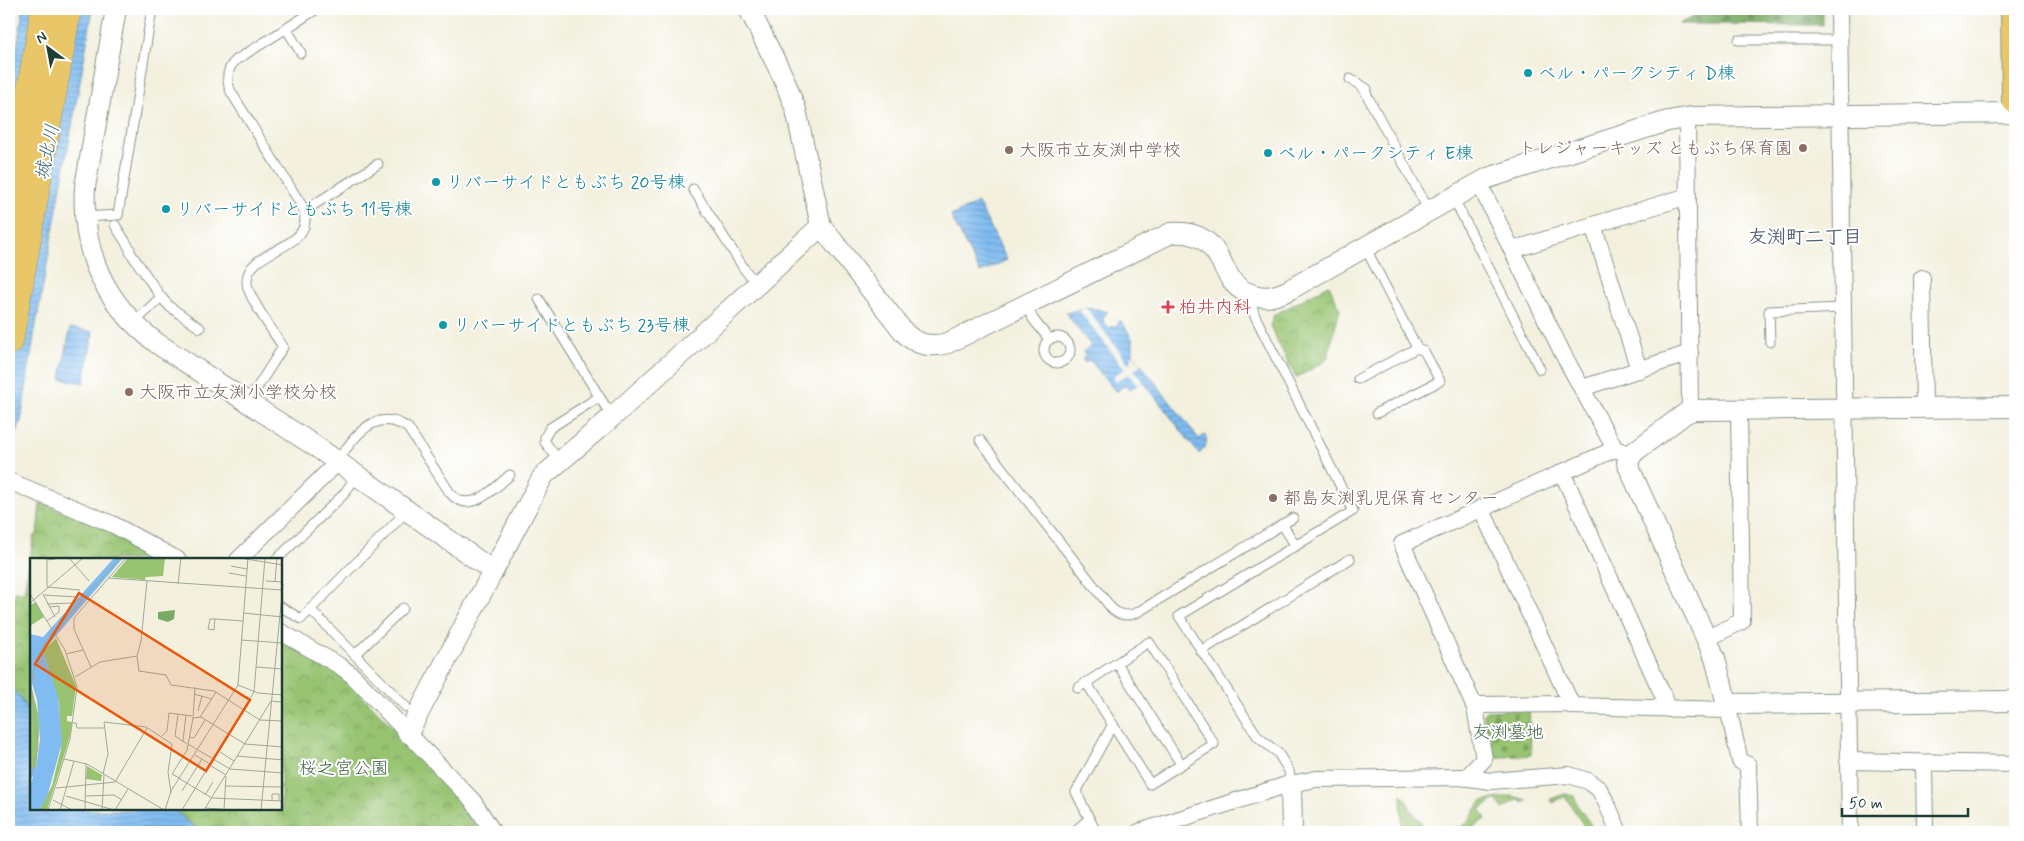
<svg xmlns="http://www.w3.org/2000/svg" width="2024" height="841" font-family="Mynerve,'Klee One',sans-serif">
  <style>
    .grass { fill: #98c472; stroke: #5c8053 }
    .forest { fill: url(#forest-firs); stroke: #4c744c }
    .cemetery { fill: url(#cemetery-stones); stroke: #5c8053 }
    .park { fill: url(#park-crowns); stroke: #5c8053 }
    .water { fill: url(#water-rules); stroke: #507c93 }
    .pier { fill: #f3f0de }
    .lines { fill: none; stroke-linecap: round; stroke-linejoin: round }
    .service-casing { stroke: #899689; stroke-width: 11 }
    .minor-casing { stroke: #899689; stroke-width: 18 }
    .tertiary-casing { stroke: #899689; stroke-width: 22 }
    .primary-casing { stroke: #899689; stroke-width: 28 }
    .motorway-casing { stroke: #899689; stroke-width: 29 }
    .service { stroke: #fff; stroke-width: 9 }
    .minor { stroke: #fff; stroke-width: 16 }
    .tertiary { stroke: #fff; stroke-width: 20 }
    .primary { stroke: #e9c769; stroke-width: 26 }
    .motorway { stroke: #e9c769; stroke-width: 28 }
    .culture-dot { fill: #0f9aa8; stroke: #fff; stroke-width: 2 }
    .education-dot { fill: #8d6e63; stroke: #fff; stroke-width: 2 }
    .health-dot { fill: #e0444e; stroke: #fff; stroke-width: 2 }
    .labels { text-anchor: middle; stroke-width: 4; stroke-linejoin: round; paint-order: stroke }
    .culture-label { font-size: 18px; fill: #0d838f; stroke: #fff; text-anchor: start }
    .education-label { font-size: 18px; fill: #785e54; stroke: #fff; text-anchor: start }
    .health-label { font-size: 18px; fill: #be3a42; stroke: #fff; text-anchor: start }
    .park-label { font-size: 18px; fill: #436647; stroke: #fff }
    .water-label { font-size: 19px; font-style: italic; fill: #3c636d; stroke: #fff }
    .neighbourhood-label { font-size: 19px; font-weight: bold; fill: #556070; stroke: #fff }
    .inset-road { fill: none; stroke: #9ea89a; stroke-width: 1 }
    .view { fill: #e8590c; fill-opacity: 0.15; stroke: #e8590c; stroke-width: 2.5 }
    .inset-edge { fill: none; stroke: #1f3d34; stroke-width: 2.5 }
  </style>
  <defs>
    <pattern id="forest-firs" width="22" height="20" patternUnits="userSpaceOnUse" patternTransform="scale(1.25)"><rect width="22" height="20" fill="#7aaa64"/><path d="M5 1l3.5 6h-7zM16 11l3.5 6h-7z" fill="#638c53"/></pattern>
    <pattern id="cemetery-stones" width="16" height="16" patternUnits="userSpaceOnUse" patternTransform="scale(1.25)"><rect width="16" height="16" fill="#98c472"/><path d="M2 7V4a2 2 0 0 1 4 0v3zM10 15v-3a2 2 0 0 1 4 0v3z" fill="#7ba05e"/></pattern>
    <pattern id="park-crowns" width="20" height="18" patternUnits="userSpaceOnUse" patternTransform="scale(1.25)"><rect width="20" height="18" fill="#98c472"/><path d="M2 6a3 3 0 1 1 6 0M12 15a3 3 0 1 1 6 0" fill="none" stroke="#7ba05e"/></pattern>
    <pattern id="water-rules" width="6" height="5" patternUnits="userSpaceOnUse" patternTransform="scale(1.25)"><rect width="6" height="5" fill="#80bcf2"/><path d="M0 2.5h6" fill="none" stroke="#689ac5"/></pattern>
  </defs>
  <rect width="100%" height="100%" fill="#fff"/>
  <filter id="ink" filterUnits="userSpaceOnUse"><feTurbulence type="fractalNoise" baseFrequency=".02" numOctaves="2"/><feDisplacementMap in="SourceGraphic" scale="10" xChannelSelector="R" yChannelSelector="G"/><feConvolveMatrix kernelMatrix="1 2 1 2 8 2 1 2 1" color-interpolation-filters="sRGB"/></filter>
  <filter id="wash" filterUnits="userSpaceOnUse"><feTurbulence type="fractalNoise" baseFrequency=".0096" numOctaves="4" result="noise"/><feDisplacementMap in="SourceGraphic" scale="20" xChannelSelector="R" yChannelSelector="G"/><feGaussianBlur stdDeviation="1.12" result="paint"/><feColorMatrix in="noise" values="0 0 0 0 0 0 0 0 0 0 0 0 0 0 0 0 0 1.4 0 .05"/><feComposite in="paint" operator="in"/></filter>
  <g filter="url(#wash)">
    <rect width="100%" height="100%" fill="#f3f0de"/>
    <g class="grass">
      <path d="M1401,794L1406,799L1411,810L1421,822L1418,832H1402Z"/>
      <path d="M1565,794L1574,796L1579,808L1596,832H1588L1565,796L1553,803L1550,799Z"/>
      <path d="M1512,796L1528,800L1523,803L1519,799L1503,809L1496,799L1480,809L1486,819L1465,832H1446L1454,827C1468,830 1474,809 1482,801Z"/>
    </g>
    <path class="forest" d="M1708,9H1823V25L1679,24Z"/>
    <path class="cemetery" d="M1529,709L1531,755L1489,758L1483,714L1486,711Z"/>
    <g class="park">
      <path d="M1329,285L1340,309L1328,356L1324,362L1296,378L1270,326L1274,315Z"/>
      <path d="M40,503L112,530L165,560H31V718L20,697L9,686V598L15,599V591L24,592L34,535L37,536Z"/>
      <path d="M281,639L339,672L403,738L463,806L479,832H200L174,810H281Z"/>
    </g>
    <g class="water">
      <path d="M23,9H93L34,336L21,421L14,442L9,474V97Z"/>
      <path d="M978,203L1007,260L980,273L951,216Z"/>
      <path d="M1086,308L1097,309L1108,312L1104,316L1103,321L1109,328L1118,325L1120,320L1122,322L1133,340V354L1199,439L1205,435C1209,443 1205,448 1199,454L1143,381L1129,390L1125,385L1116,392L1090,360L1085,363L1082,359L1086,356L1083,352L1091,346L1066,313Z"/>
      <path d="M70,328L93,332L84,383L61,379Z"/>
      <path d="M9,686L20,697L31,718V810H174L200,832H9Z"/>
    </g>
    <path class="pier" d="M1086,308L1129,364L1133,354L1141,365L1134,370L1143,381L1137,385L1129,374L1115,382L1114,375L1125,369L1079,310Z"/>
  </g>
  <g filter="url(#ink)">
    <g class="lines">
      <defs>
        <g id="service">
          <path d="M286,28L301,53"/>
          <path d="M1739,40H1840"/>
          <path d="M1350,79L1367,89"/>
          <path d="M1362,86L1429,211"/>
          <path d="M693,189L745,270L758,285"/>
          <path d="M1453,197L1540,369"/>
          <path d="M304,211L378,164"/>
          <path d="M85,217L118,215L152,9"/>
          <path d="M115,225L130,249V252L161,297L170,307L200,328"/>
          <path d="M1250,294L1254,314L1353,511L1179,616L1258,737L1278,753L1289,771L1291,784"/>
          <path d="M539,299L612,417"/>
          <path d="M1026,304L1033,319L1049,339"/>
          <path d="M134,323L161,297"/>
          <circle cx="1057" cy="350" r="13"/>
          <path d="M1770,342L1769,311L1843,308"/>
          <path d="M1358,379L1417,348L1365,247"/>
          <path d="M248,402L283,347C275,334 247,296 247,283C245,246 321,252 302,206L231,92C226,80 226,69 236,60L317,9"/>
          <path d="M1377,413L1440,381L1424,351L1417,348"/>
          <path d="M980,440L1112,609C1120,616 1128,617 1138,612L1293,518"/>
          <path d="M337,461C355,436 375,406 408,428L450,493C469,516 494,489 510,475"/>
          <path d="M560,462L545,442V437L550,428L599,397"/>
          <path d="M1282,524L1296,546"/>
          <path d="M276,560L344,494L357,475"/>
          <path d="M281,607L301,619L407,511"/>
          <path d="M310,609L406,707"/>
          <path d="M1201,651L1350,559"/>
          <path d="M355,655L403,608"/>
          <path d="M1117,663L1181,764"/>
          <path d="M1078,688L1149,642L1214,744L1150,784L1086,682"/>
          <path d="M1074,832L1089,819"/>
          <path d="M1096,832L1076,792L1113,724"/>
        </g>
        <g id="minor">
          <path d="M1839,9L1850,832"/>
          <path d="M1687,117L1690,411"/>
          <path d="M1479,183L1563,354L1615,449L1623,452"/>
          <path d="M1593,225L1639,370"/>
          <path d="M1512,250L1688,196"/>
          <path d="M1922,278L1924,408"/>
          <path d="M1582,388L1690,353"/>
          <path d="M1562,472L1669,709"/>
          <path d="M9,481L112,524L178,560"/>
          <path d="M1481,508L1572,706L1729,710"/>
          <path d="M238,560L338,462"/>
          <path d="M281,632L340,666L353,676L473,801L493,832"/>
          <path d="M1706,639L1742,621L1739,409"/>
          <path d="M1727,704L1740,761L1748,765L1750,832"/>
          <path d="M1474,705L1571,704"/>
          <path d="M1848,761L2015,764"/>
          <path d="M1924,763L1925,832"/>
          <path d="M1466,778L1484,759L1475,708L1402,544L1615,449"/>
          <path d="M1139,832L1286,785L1316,779L1462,777L1491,781L1569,775L1588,781L1599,789L1606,802L1619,832"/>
        </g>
        <g id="tertiary">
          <path d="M116,9L85,187C81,254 105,304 158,344L318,448L493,571"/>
          <path d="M749,9L784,79L796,110L821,226L903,331C915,345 930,348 948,343L1171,233C1182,232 1194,233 1204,240C1227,256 1222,287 1254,295C1266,299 1276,296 1287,291L1488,178L1668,121L1692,117L2015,113"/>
          <path d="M2015,407L1693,410L1686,413L1634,452L1627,463L1715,658L1727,704L2015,701"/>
          <path d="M408,733L543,476L612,417L821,226"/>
          <path d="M1291,784L1292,832"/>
        </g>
        <path id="primary" d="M2014,9L2015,100"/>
        <g id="motorway">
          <path d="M9,217L45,9"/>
          <path d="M9,341L67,9"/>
        </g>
      </defs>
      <use href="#service" class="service-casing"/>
      <use href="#minor" class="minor-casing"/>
      <use href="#tertiary" class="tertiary-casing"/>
      <use href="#primary" class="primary-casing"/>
      <use href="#motorway" class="motorway-casing"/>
      <use href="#service" class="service"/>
      <use href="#minor" class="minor"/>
      <use href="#tertiary" class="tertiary"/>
      <use href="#primary" class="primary"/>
      <use href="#motorway" class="motorway"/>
    </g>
  </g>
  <g class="culture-dot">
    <circle cx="1528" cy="73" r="5"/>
    <circle cx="1268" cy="153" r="5"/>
    <circle cx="436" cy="182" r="5"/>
    <circle cx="166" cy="209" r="5"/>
    <circle cx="443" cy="325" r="5"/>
  </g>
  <g class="education-dot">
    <circle cx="1803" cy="148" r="5"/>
    <circle cx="1009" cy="150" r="5"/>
    <circle cx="129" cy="392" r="5"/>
    <circle cx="1273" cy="498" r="5"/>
  </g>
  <path class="health-dot" d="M1165.5 299.5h5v5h5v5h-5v5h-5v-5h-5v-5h5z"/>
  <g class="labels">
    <g class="culture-label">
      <text x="1538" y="79">ベル・パークシティ D棟</text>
      <text x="1278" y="159">ベル・パークシティ E棟</text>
      <text x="446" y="188">リバーサイドともぶち 20号棟</text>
      <text x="176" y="215">リバーサイドともぶち 11号棟</text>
      <text x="453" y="331">リバーサイドともぶち 23号棟</text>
    </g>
    <g class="education-label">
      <text x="1793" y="154" text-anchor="end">トレジャーキッズ ともぶち保育園</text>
      <text x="1019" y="156">大阪市立友渕中学校</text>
      <text x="139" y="398">大阪市立友渕小学校分校</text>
      <text x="1283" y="504">都島友渕乳児保育センター</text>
    </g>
    <g class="health-label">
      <text x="1179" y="313">柏井内科</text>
    </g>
    <g class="park-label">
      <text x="1508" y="738">友渕墓地</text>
      <text x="344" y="774">桜之宮公園</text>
    </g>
    <g class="water-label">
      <text transform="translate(46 152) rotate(-78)" y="7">城北川</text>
    </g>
    <g class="neighbourhood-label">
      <text x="1805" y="243">友渕町二丁目</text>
    </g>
  </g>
  <g transform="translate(30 558)">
    <rect width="252" height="252" fill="#f3f0de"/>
    <path d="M101,0H135L133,18L101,20Z" fill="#98c472"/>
    <path d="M145,52L144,61L138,64L128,61V54Z" fill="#7aaa64"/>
    <path d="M98,0H101V20L116,18L115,22L82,19ZM6,44L14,59L0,68V47ZM26,80L46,128L42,158H37V163L42,164L40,178L17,252H9L22,228L31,191L29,145L13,93ZM0,122L10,164L6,211L0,209ZM57,208L72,217L71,223L56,221Z" fill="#98c472"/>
    <path d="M84,0H93L13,93L28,138L32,185L17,239L9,252H0V227L3,219L0,218V209L6,210L10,181L7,142L0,119V76L13,79Z" fill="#80bcf2"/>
    <path class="inset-road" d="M17,0V29L50,32M39,0L59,23M210,0L253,7M17,2L32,0M201,8L217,11M199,15L216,18M78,20L252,32M117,23L111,83L107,98L109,113L136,117L141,127L184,133L230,162L253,163M236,23L253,24M245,23L247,0M148,26L151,0M0,36L35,92L47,129L40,181L18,252M13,36L25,59M14,37L47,39M0,45L53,0M17,46L41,45M213,55L253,59M185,61L184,72L178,71L180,61H185L213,63M17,63L29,54V48L19,49M211,82L253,85M36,96L53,92M61,109L44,71V60L96,0M226,109L253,111M45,119L70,104L107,98M208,127L228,135L253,137M164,136L182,141M168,153L172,138M148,156L145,178L157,186M170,159L186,134M163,160L165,129M43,165H46L47,170H74M132,178L137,173L139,155L162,158M160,179L164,180L175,162M153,183L156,157M158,186L200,211L253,215M190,194L204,203M165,197L180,206M207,198L253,202M34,201L57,206L134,252M181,208L196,217M73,216L78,196L74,164L116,169L142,186L138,214L141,235M150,221L182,240L253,243M151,221L142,216L157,192L163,160L171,159L215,186L253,189M0,224L8,189L1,128L6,101L18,80L90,0M85,224L117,170M196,228L253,229M26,230L85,224M152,233L172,201M175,237L183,224M36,238L84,252M55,238L84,237L92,242M23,242L42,252M242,243V236H249V243M176,250L203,252M30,252L44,203M55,252L56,206M72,252L74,216M85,252L98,231M135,252L141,233L208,127L218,0M152,252L224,134L235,0M174,252L241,143L251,144M194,252L196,218M231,252L253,26"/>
    <path class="view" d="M49,35L220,142L176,213L5,106Z"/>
    <rect width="252" height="252" class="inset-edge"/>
  </g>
  <rect width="2024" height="841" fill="none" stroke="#fff" stroke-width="30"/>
  <g transform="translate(48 48) rotate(328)" stroke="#ffffff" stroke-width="4" paint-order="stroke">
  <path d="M0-4L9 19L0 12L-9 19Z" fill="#1f3d34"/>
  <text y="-8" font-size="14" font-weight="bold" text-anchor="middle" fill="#1f3d34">N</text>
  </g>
  <path d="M1842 808v8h126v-8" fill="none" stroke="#1f3d34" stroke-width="2.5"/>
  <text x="1849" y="808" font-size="15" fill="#1f3d34" stroke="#ffffff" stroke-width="4" paint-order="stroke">50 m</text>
</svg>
